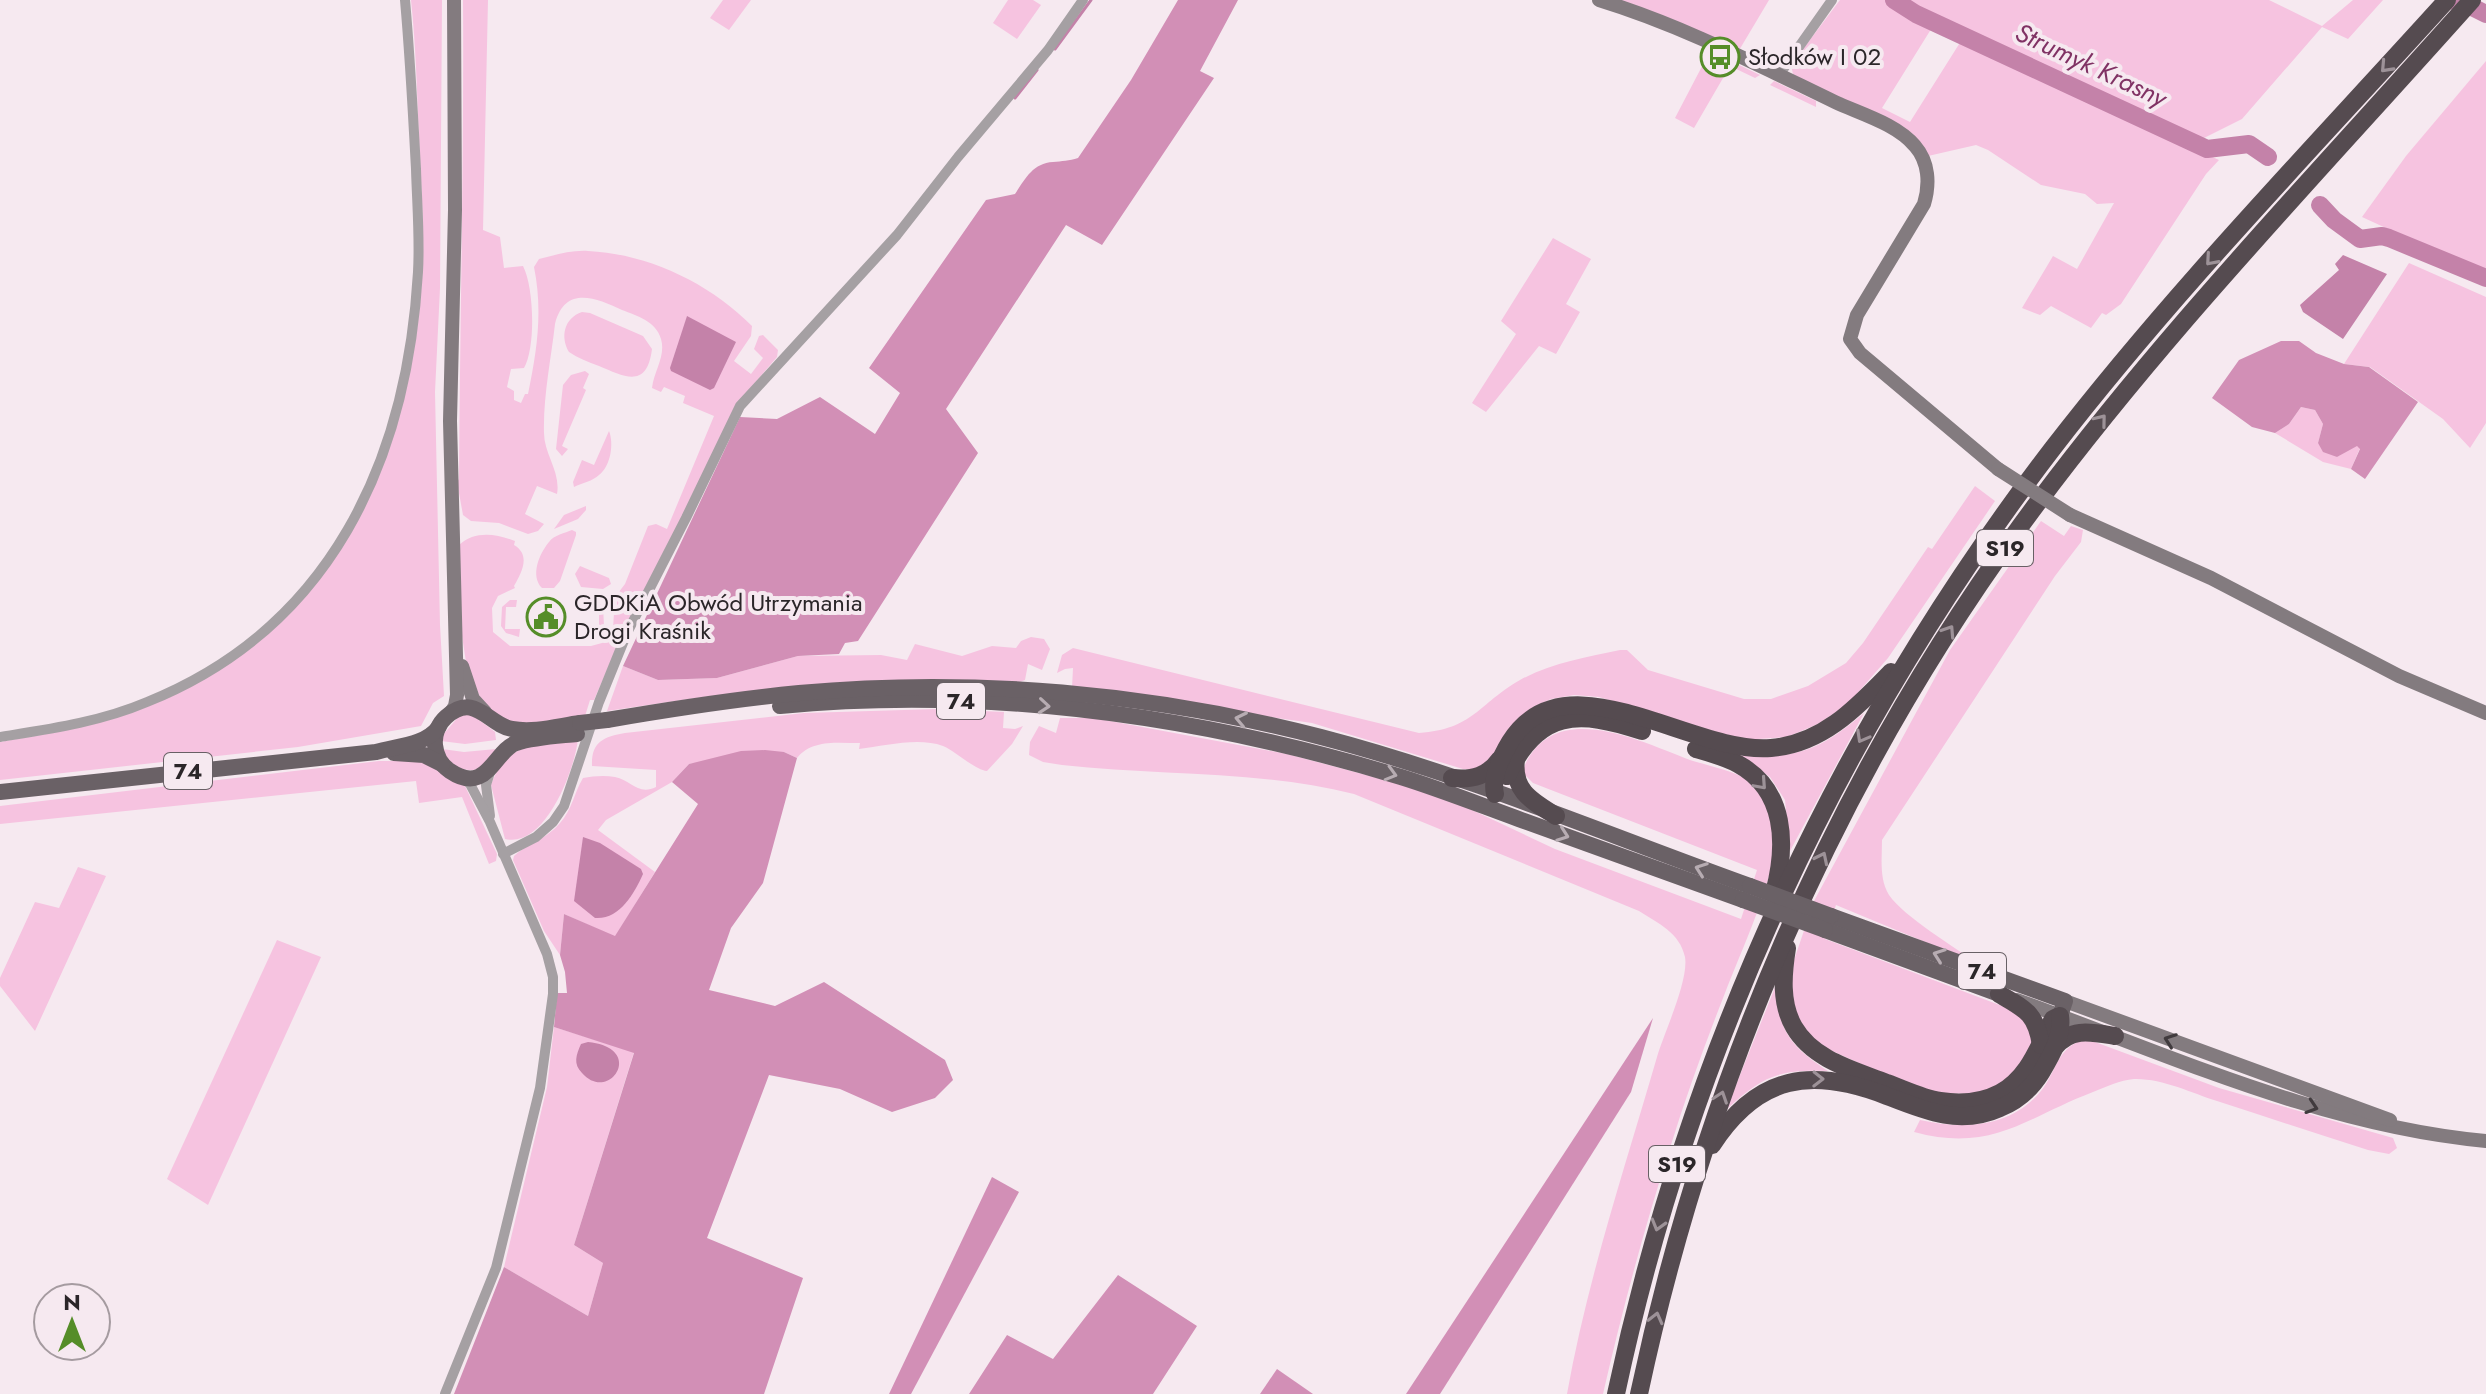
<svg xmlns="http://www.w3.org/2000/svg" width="2486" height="1394" font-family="Jost,sans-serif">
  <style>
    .green { fill: #f6c3e0 }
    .forest { fill: #d28fb6 }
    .water { fill: #c482a9 }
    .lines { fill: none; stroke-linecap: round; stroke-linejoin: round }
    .stream { stroke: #c482a9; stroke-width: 3 }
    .river { stroke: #c482a9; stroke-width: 18 }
    .street { stroke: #a5a0a3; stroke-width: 10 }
    .secondary { stroke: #837b7f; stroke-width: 14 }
    .primary { stroke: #6a6166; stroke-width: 16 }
    .highway { stroke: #554b50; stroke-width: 18 }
    .secondary-bridge { stroke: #837b7f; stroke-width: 14 }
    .primary-bridge { stroke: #6a6166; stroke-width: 16 }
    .oneway { stroke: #9d9298 }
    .oneway2 { stroke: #b7acb2 }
    .oneway3 { stroke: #413b3e }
    .labels { text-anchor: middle; stroke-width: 8; stroke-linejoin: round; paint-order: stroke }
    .shield { fill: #f6e9f0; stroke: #686065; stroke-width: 2 }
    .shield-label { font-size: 22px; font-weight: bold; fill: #2b2629 }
    .poi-label { font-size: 24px; fill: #2b2629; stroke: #f6e9f0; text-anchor: start }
    .water-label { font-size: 26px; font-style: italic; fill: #803264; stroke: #f6e9f0 }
  </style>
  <rect width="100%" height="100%" fill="#f6e9f0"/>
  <g class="green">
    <path d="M411,0H442L440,288L435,392L440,625L444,696L433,703L421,726L298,747L0,780V742C44,734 88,728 130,713C324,642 409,476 422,279C425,233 421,185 419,139C417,93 416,46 411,0Z"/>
    <path d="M463,0H488L483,230L500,237L504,268L523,266C534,287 536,347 524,368L511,369L507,387L514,391V400L521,403L525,394H528C537,351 543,311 534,267L539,259C555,255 571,250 588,251C649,254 709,283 752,326L751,336L734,361L751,374L763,358L754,349L759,336L763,335L778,350L777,357L748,391L620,640L594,700H590L585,716L543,724L508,723L483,705L466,662L462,636L459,545C475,530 497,534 515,541L514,545C531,555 522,572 514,586L515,588L498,596L492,608L493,632L510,646H591L602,643L613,629L615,597L625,584L648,526L656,524L667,529L714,416L683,403L685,396L664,387L661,392L652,388C654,371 666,356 661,339C656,321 637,316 622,310C596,298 565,285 555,324C551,359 543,397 544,433C544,454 561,472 557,494L537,486L525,514L544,524L538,531L528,534L499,523L471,521L463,515L457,482L459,479C460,319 464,160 463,0Z"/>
    <path d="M723,0H751L729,30L710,18Z"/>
    <path d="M1008,0H1033L1041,5L1017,39L993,23Z"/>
    <path d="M1615,0H1769L1738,52Z"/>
    <path d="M1840,0H1889L1933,26L1882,108L1910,122L1961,41L2219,160L2206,174L2121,304L2106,315L2102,313L2091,328L2051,306L2040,315L2022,308L2053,256L2077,269L2114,203L2097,204L2085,194L2041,185L1988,150L1976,145L1928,156L1793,74L1791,65Z"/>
    <path d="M1897,0H2269L2322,26L2353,0H2383L2348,39L2322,27L2242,119L2196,142L1917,12Z"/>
    <path d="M1710,51L1760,75L1755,78L1730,66L1694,128L1675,118Z"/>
    <path d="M2486,61V274L2362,217L2406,156Z"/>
    <path d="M1774,81L1816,101V107L1770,85Z"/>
    <path d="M1553,238L1591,259L1566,304L1580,312L1556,354L1539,346L1486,412L1472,403L1516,334L1501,321Z"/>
    <path d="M2409,263L2486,297V423L2470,448L2443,419L2370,367L2344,364Z"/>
    <path d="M582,312L590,313L643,336L652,349C647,389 625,377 599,366C588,362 578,358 569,352C560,337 564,318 582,312Z"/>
    <path d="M585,371L589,374L583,388L586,390L562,446L568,449L562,456L556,449L563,385L571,375Z"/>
    <path d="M2301,407L2315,410L2323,424L2318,443L2337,457L2356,445L2360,448L2351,469L2323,462L2275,433L2289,424Z"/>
    <path d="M609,431C614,443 611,466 599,475C593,481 582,483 574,487L573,482L582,460L594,465Z"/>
    <path d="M1975,486L1995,501L1888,658L1848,704L1818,724L1787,737L1743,740L1599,697L1574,695L1551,699L1533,707L1506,732L1491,759L1475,769H1463L1312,723L1072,688L1073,668L1065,669L1057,673L1062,655L1073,648L1419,733C1474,729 1478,704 1520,680C1551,663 1587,657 1620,650H1627L1648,670L1744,699H1771L1808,686L1846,663L1863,643L1928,547L1932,549Z"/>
    <path d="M586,506V510L578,519L554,529L564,515Z"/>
    <path d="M2041,521L2064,536L2071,526L2083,530L2081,542L2055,576L1882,840C1882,858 1879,879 1889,895C1904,917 1955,947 1978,964L1836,905L1825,939L2018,1012L2034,1035L2031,1050L2010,1079L1980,1094L1935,1093L1896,1080L1817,1044L1800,1022L1792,1005L1791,969L1814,901L1950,650Z"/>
    <path d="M572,530L576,532V535L560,581L554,588H542C530,576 539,554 549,542C554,535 565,533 572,530Z"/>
    <path d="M580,566L609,578L611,584L603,589L581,587L575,574Z"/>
    <path d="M592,599L603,606L604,626L598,635L589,637V629H599V607H592Z"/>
    <path d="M510,600H517L516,607H506L505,629H520L519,637L506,633L501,626L502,607Z"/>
    <path d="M1031,637L1044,639L1050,649L1042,670L1028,664L1025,680L1017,683L710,696L607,711L623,666L658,680L717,678L798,656L881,655L907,660L915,644L962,656L992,646L1016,648L1021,641Z"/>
    <path d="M937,709L1004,712L1003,728L1015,729L1023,726L1012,744L987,771C975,770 957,752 943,746C918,737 885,746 859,749L860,743C838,743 812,739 797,758L784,752L689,764L672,782L606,820L598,830L655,872L615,937L564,914L560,955L544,931L513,860L514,856C528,843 547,839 560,823C572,810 574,793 583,778C593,776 605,775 615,777C631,780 638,796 656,787V770L592,766C591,742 603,737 625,733L804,713Z"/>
    <path d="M470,713L495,732L496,740L465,744L441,741V737L460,715Z"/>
    <path d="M1864,713L1790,851L1785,800L1770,777L1738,755C1797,759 1819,751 1864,713Z"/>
    <path d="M1060,718H1094L1287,754L1438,794L1555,849L1741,919L1757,870L1533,783L1522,772C1550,696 1637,740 1690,760C1706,765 1734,771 1748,780C1762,789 1772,810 1775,826C1782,865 1740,953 1725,993C1705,1044 1686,1096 1670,1148C1644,1229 1622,1311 1603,1394H1567C1587,1281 1625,1167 1657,1057C1664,1033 1689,980 1685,957C1680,933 1658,923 1639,911L1354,794C1259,770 1159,776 1062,765L1043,762L1029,755L1030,742L1039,726L1056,733Z"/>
    <path d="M578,739C575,769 545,849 505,839L491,785C506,741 540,744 578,739Z"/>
    <path d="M442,749L464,752L496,749C481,771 478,774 451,766Z"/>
    <path d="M379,761H425L461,783L465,786L497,854L496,861L489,864L462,797L419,803L416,781L0,824V806Z"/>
    <path d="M78,867L106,876L35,1031L0,986V978L35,902L59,908Z"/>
    <path d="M277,940L321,957L208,1205L167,1179Z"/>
    <path d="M1778,980C1776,1028 1788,1045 1828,1071C1779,1069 1762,1076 1726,1110Z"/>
    <path d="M554,1027L634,1052L574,1245L603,1263L588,1316L504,1267L547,1087Z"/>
    <path d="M2081,1040L2095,1042L2219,1088L2393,1138L2397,1148L2389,1154L2368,1150C2317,1134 2267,1117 2217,1101C2192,1093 2161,1078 2134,1079C2120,1080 2106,1087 2093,1092C2025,1118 1992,1153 1914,1132L1920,1120C1965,1130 2014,1128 2044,1087C2057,1068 2057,1051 2081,1040Z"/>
  </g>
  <g class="forest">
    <path d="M1178,0H1238L1200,71L1214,78L1102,245L1066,225L946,409L978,453L858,641L845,643L839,654L798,656L717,678L658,680L623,666L740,417L777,419L820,397L875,434L900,393L869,368L986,200L1015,194C1025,179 1033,163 1053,162C1062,161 1069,161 1078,158L1131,80Z"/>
    <path d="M2281,341H2299L2316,353L2344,364L2369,367L2418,402L2365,479L2351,469L2360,449L2357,446L2337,457L2323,452L2318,443L2323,424L2315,410L2301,407L2289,424L2275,433L2252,427L2212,398L2239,360Z"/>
    <path d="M765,750L784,752L797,758L763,883L731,928L709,990L775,1006L824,982L945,1060L953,1080L935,1098L892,1112L840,1089L769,1075L707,1238L803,1278L764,1394H454L504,1267L588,1316L603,1263L574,1245L634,1053L554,1027L557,993H567L565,972L560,955L564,914L615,936L698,804L672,782L689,764L741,751Z"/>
    <path d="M1653,1018L1631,1092L1440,1394H1406Z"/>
    <path d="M992,1177L1019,1192L911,1394H889Z"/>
    <path d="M1118,1275L1197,1326L1153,1394H969L1007,1335L1053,1359Z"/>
    <path d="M1277,1369L1313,1394H1260Z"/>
  </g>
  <g class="water">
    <path d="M2343,255L2387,274L2343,339L2303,312L2300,305L2339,270L2335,264Z"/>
    <path d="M687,316L736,342L714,388L710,390L671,371L670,368Z"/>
    <path d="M583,837L600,843L641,869L643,874C634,894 619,920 595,918L574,901Z"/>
    <path d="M588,1042C647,1048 609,1104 582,1073C573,1064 576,1055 581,1044Z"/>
  </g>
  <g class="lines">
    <g class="stream">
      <path d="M1055,49L1091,0"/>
      <path d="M1015,98L1037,70"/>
    </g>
    <g class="river">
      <path d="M1894,0L1916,14L2207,149L2249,144L2268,157"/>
      <path d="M2449,0L2464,3L2486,14"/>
      <path d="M2320,205L2334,220L2360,239L2382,236L2389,238L2486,278"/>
    </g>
    <g class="street">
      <path d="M1779,75L1832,0"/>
      <path d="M0,737C50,729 100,722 147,702C331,628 407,461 418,272C420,238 417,204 416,169C413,113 410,56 405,0"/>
      <path d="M490,816L486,785L491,769"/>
      <path d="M503,854L536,837L553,822L564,806L599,702L627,633L686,518L740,406L897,235L958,157L1048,50L1083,0"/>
      <path d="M445,1394L496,1268L540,1088L553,994V977L547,954L490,822L470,784L462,777"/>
    </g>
    <g class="secondary">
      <path d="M1599,0C1681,25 1758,65 1835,102C1861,114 1897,124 1915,146C1929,162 1930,184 1924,204L1857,315L1850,339L1860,353L1998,469"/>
      <path d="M2070,515L2211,578L2399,676L2486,713"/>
      <path d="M462,666L473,699L485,712"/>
      <path d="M450,714L455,706L457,695L450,421L455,210L454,0"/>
      <path d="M2017,1000C2170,1055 2322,1126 2486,1141"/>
      <path d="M2065,1001L2390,1120"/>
    </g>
    <g class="primary">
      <path d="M780,706C990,686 1200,716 1401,777C1443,790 1485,807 1527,822C1599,848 1671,874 1743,900"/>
      <path d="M607,720C671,709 735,699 799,693C973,677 1152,693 1321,737C1467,775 1608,835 1750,886"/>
      <path d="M577,734C558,736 535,737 516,743C494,751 487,796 450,771C441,765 436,755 435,745C434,735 438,724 446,717C475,691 488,725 512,729C534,733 558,726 580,723"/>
      <path d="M394,753L424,755L442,764"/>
      <path d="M0,792L376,752C397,746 425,745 438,728"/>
      <path d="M1831,916L2065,1001L2060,1016"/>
      <path d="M1825,930L1999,994"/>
    </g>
    <g class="highway">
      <path d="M1696,749C1710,753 1725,757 1738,764C1786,790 1787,845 1774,893"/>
      <path d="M1516,759C1512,791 1532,801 1556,816"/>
      <path d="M1507,776C1538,709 1579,710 1642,731"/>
      <path d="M1452,778C1473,780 1488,776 1500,759"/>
      <path d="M1495,794C1491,777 1501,757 1510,742C1565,653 1692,755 1771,748C1823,744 1857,707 1891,672"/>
      <path d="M1787,948C1783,973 1780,1003 1794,1027C1813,1060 1854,1070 1887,1083C1904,1089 1922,1098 1940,1101C1960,1104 1981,1103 2000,1093C2029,1077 2038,1047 2053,1019L2057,1017"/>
      <path d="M1999,994C2025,1009 2036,1013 2041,1045"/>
      <path d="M2054,1048C2071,1027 2091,1032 2115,1036"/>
      <path d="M1712,1145C1758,1074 1812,1067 1887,1096C1925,1111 1960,1126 2000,1108C2017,1101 2031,1089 2041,1073C2051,1056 2063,1036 2060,1016"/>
      <path d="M1616,1394C1689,1050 1839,727 2053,448C2175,290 2314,147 2447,0"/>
      <path d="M1639,1394C1705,1084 1832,785 2019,528C2156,340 2318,173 2472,0"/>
    </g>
    <path class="secondary-bridge" d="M1998,469L2070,515"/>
    <g class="primary-bridge">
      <path d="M580,723L607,720"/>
      <path d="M1750,886L1831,916"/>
      <path d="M1743,900L1825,930"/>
    </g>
  </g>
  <defs><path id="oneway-chevron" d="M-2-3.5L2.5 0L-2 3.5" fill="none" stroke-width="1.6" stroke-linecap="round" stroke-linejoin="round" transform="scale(2)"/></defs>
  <g class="oneway">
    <use href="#oneway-chevron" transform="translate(2386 67) rotate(133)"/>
    <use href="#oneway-chevron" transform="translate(2211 260) rotate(131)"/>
    <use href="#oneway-chevron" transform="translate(2101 420) rotate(-51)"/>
    <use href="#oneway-chevron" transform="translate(1949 631) rotate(-57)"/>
    <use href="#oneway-chevron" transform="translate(1862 737) rotate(119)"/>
    <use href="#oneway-chevron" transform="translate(1761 784) rotate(48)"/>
    <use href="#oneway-chevron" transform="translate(1822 858) rotate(-64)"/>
    <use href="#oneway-chevron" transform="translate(1818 1079) rotate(1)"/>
    <use href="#oneway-chevron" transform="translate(1721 1097) rotate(-71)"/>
    <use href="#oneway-chevron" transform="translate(1658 1225) rotate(106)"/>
    <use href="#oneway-chevron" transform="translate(1656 1318) rotate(-76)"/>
  </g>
  <g class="oneway2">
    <use href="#oneway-chevron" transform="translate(1044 706) rotate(5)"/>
    <use href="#oneway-chevron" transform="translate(1241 719) rotate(-168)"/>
    <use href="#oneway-chevron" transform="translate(1391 774) rotate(16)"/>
    <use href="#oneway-chevron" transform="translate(1563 835) rotate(20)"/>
    <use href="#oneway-chevron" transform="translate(1701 869) rotate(-160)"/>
    <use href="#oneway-chevron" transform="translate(1939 955) rotate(-160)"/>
  </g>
  <g class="oneway3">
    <use href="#oneway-chevron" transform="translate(2170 1040) rotate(-160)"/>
    <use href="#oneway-chevron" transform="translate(2312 1107) rotate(18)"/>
  </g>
  <defs>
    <symbol id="bus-ring" viewBox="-11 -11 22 22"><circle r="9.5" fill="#f6e9f0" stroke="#558d28" stroke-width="1.5"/><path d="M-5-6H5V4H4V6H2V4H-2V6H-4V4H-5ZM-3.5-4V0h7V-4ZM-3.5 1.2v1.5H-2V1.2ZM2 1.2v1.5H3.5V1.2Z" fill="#558d28"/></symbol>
    <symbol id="civic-ring" viewBox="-11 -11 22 22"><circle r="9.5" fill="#f6e9f0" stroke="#558d28" stroke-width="1.5"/><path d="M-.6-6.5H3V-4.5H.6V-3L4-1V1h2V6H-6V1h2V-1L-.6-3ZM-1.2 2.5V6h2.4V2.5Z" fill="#558d28"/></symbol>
  </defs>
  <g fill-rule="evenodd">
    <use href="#bus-ring" x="1698" y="35" width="44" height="44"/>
    <use href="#civic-ring" x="524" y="595" width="44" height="44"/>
  </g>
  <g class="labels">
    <g class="shield">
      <rect x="1977" y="530" width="56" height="36" rx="6"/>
      <rect x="937" y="683" width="48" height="36" rx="6"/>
      <rect x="164" y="753" width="48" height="36" rx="6"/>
      <rect x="1958" y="953" width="48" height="36" rx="6"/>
      <rect x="1649" y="1146" width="56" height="36" rx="6"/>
    </g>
    <g class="shield-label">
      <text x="2005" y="556">S19</text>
      <text x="961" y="709">74</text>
      <text x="188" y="779">74</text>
      <text x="1982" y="979">74</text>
      <text x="1677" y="1172">S19</text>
    </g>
    <g class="poi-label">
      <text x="1748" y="65">Słodków I 02</text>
      <text x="574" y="611">GDDKiA Obwód Utrzymania<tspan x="574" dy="28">Drogi Kraśnik</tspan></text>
    </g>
    <g class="water-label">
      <text transform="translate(2091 65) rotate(25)" y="9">Strumyk Krasny</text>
    </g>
  </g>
  <g transform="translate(72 1322)"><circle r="38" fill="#f6e9f0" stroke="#a59ba0" stroke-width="2"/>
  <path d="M0-6L14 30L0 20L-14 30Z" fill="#558d28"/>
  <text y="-12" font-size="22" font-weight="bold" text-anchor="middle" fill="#2b2629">N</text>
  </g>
</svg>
